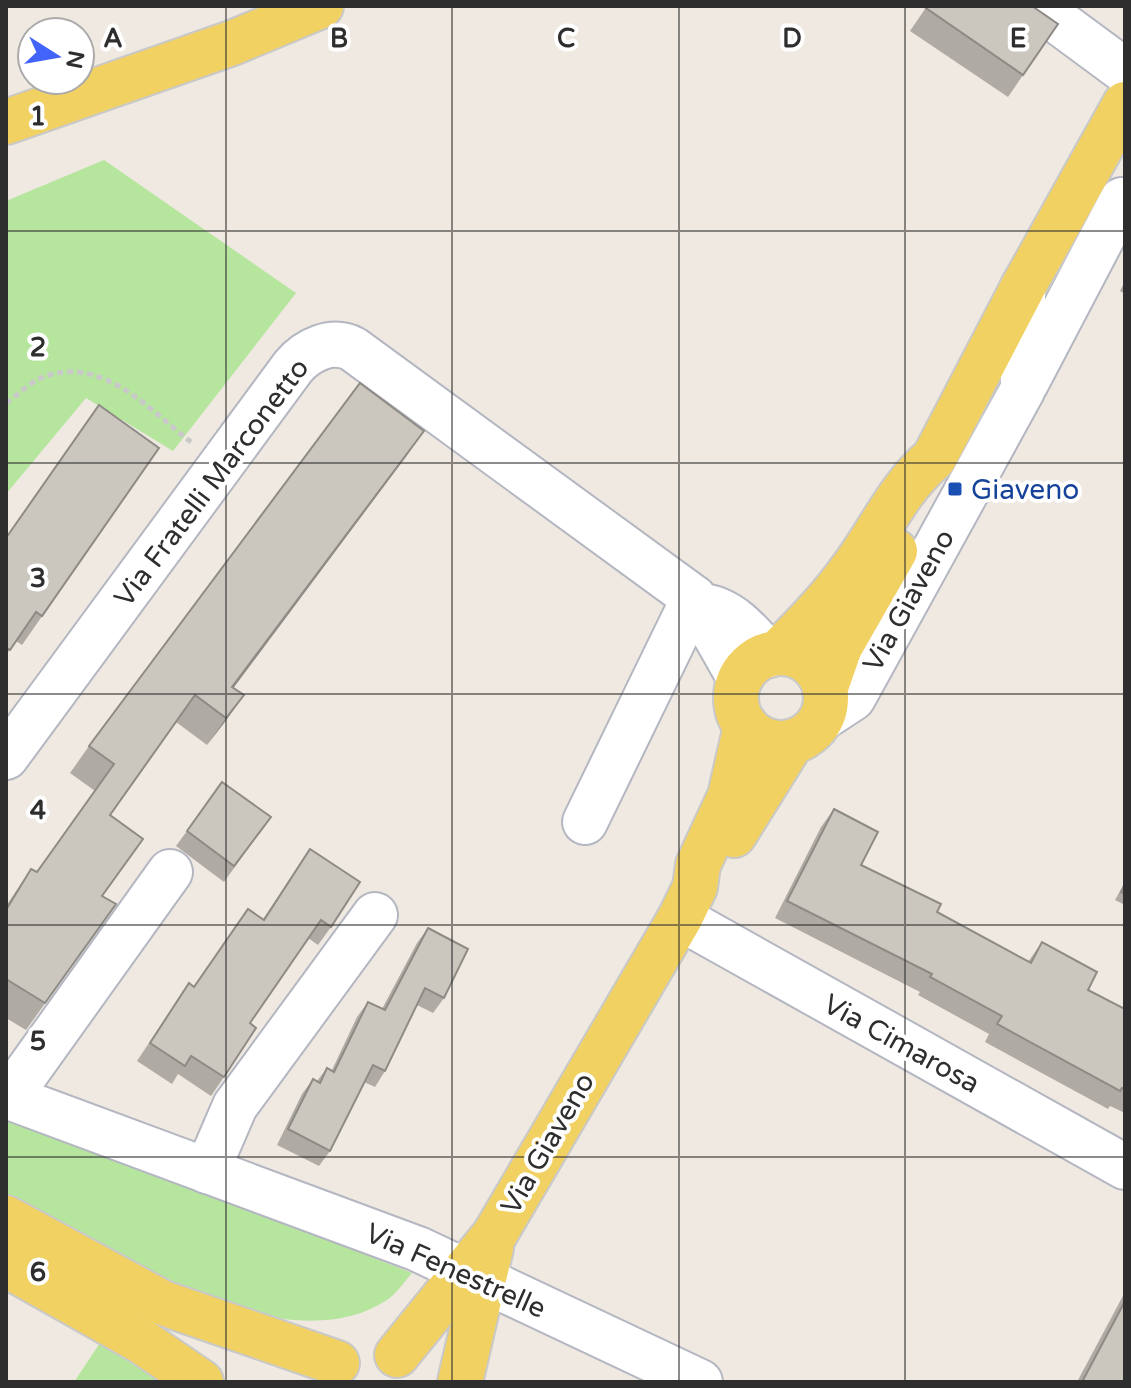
<svg xmlns="http://www.w3.org/2000/svg" width="1131" height="1388" font-family="'Varela Round',sans-serif">
  <style>
    .green { fill: #b6e59e }
    .lines { fill: none; stroke-linecap: round; stroke-linejoin: round }
    .minor-casing { stroke: #b4b7c1; stroke-width: 48 }
    .major-casing { stroke: #c9c9c9; stroke-width: 48 }
    .path { stroke: #c9c9c9; stroke-width: 5; stroke-dasharray: 6 4; stroke-linecap: butt }
    .minor { stroke: #fff; stroke-width: 44 }
    .major { stroke: #f2d163; stroke-width: 44 }
    .wall { fill: #afaba4 }
    .shaded-wall { fill: #8e8b86 }
    .building { fill: #cbc7bf; stroke: #8e8b86; stroke-width: 2 }
    .grid { fill: none; stroke: #2e2e2e; stroke-width: 2; stroke-opacity: 0.55 }
    .transit-dot { fill: #1a4fb4; stroke: #fff; stroke-width: 3 }
    .labels { text-anchor: middle; stroke-width: 8; stroke-linejoin: round; paint-order: stroke }
    .street-label { font-size: 28px; fill: #2e2e2e; stroke: #fff }
    .transit-label { font-size: 28px; fill: #164399; stroke: #fff; text-anchor: start }
    .grid-label { font-size: 26px; text-anchor: middle; font-weight: bold; fill: #2e2e2e; stroke: #fff; stroke-width: 8; stroke-linejoin: round; paint-order: stroke }
  </style>
  <rect width="100%" height="100%" fill="#efe9e1"/>
  <g class="green">
    <path d="M104,160L296,293L173,451L86,398L6,494V201Z"/>
    <path d="M6,1114L412,1273C404,1282 396,1294 387,1300C282,1369 100,1247 6,1196Z"/>
    <path d="M102,1340L172,1382H74Z"/>
  </g>
  <g class="lines">
    <defs>
      <g id="minor">
        <path d="M1037,6L1125,71"/>
        <path d="M1026,383L1122,200"/>
        <path d="M701,606C730,608 751,634 769,655"/>
        <path d="M821,719L853,698L1023,389V287"/>
        <path d="M6,757L293,367C307,350 332,338 353,349L694,598L740,679"/>
        <path d="M585,822L694,598"/>
        <path d="M680,918L1125,1167"/>
        <path d="M6,1096L418,1249L700,1382"/>
        <path d="M9,1097L170,872"/>
        <path d="M207,1171L235,1106L375,915"/>
      </g>
      <g id="major">
        <path d="M6,122L232,43L321,6"/>
        <path d="M777,653C804,627 830,600 852,569C880,532 898,488 934,458L1023,287L1125,104"/>
        <circle cx="781" cy="698" r="45"/>
        <path d="M825,690L840,647L895,551"/>
        <path d="M734,835L792,742"/>
        <path d="M6,1218L163,1303L337,1363"/>
        <path d="M6,1265L141,1341L201,1382"/>
        <path d="M397,1355L495,1234L680,918L695,887L698,865L730,796L746,726"/>
        <path d="M460,1382L491,1248"/>
      </g>
    </defs>
    <use href="#minor" class="minor-casing"/>
    <use href="#major" class="major-casing"/>
    <path class="path" d="M6,403C17,396 29,383 41,378C101,353 148,409 191,442"/>
    <use href="#minor" class="minor"/>
    <use href="#major" class="major"/>
  </g>
  <g class="wall">
    <path d="M927,6L1058,24L1008,97L910,31Z"/>
    <path d="M1125,281V294L1120,291Z"/>
    <path d="M424,431L233,687L244,695L207,745L176,722L110,816L102,896L116,904L26,1030L6,1018V906L31,869L37,872L95,791L70,773L89,746Z"/>
    <path d="M159,448L22,645L16,641L6,655V538Z"/>
    <path d="M834,809L861,865L937,912L1028,962L1042,942L1088,990L1125,1009V1113L1110,1106L1108,1109L985,1042L989,1034L918,995L920,992L775,918L821,827Z"/>
    <path d="M271,817L224,882L176,846L187,831Z"/>
    <path d="M310,849L331,927L318,945L308,938L250,1023L224,1077L211,1096L178,1074L172,1084L137,1061L189,983L194,986L263,919Z"/>
    <path d="M1125,882V905L1115,900Z"/>
    <path d="M428,928L444,998L433,1013L417,1005L385,1071L375,1087L364,1082L330,1151L319,1166L277,1145L302,1094L313,1079L317,1081L327,1068L332,1070L357,1017L368,1002L382,1009L417,943Z"/>
    <path d="M1125,1292V1382H1077Z"/>
  </g>
  <g class="shaded-wall">
    <path d="M424,431L405,458L214,714L232,687Z"/>
    <path d="M244,695L225,722L207,745L226,718Z"/>
  </g>
  <g class="building">
    <path d="M928,6H1032L1058,24L1023,75L926,8Z"/>
    <path d="M360,383L424,431L232,687L244,695L226,718L195,695L110,815L143,839L102,896L116,904L45,1003L6,979V910L31,869L37,872L114,764L89,746Z"/>
    <path d="M99,405L159,448L42,616L36,612L10,650L6,648V538Z"/>
    <path d="M222,782L271,817L234,866L187,831Z"/>
    <path d="M834,809L878,832L861,865L941,904L937,912L1031,963L1042,942L1097,972L1088,990L1125,1009V1089L1122,1088L1120,1091L997,1024L1002,1016L930,977L932,974L787,901Z"/>
    <path d="M310,849L360,882L331,927L321,920L250,1023L256,1028L224,1077L191,1056L185,1066L150,1043L189,983L194,987L248,909L264,920Z"/>
    <path d="M1125,884V894L1121,892Z"/>
    <path d="M428,928L468,949L444,998L425,988L385,1071L373,1065L330,1151L288,1129L313,1079L320,1083L327,1068L334,1072L368,1002L385,1010Z"/>
    <path d="M1125,1301V1382H1082Z"/>
  </g>
  <path class="grid" d="M226,6V1382M452,6V1382M679,6V1382M905,6V1382M6,231H1125M6,463H1125M6,694H1125M6,925H1125M6,1157H1125"/>
  <rect class="transit-dot" x="947" y="481" width="16" height="16" rx="4"/>
  <g class="labels">
    <g class="street-label">
      <text transform="translate(211 482) rotate(-53)" y="10">Via Fratelli Marconetto</text>
      <text transform="translate(908 600) rotate(-61)" y="10">Via Giaveno</text>
      <text transform="translate(902 1043) rotate(29)" y="10">Via Cimarosa</text>
      <text transform="translate(547 1143) rotate(-60)" y="10">Via Giaveno</text>
      <text transform="translate(456 1270) rotate(24)" y="10">Via Fenestrelle</text>
    </g>
    <g class="transit-label">
      <text x="971" y="499">Giaveno</text>
    </g>
  </g>
  <g class="grid-label">
    <text x="113" y="47">A</text>
    <text x="339" y="47">B</text>
    <text x="566" y="47">C</text>
    <text x="792" y="47">D</text>
    <text x="1018" y="47">E</text>
    <text x="38" y="125">1</text>
    <text x="38" y="356">2</text>
    <text x="38" y="587">3</text>
    <text x="38" y="819">4</text>
    <text x="38" y="1050">5</text>
    <text x="38" y="1281">6</text>
  </g>
  <rect width="1131" height="1388" fill="none" stroke="#2e2e2e" stroke-width="16"/>
  <g transform="translate(56 56) rotate(101)"><circle r="38" fill="#ffffff" stroke="#ababab" stroke-width="2"/>
  <path d="M0-6L14 30L0 20L-14 30Z" fill="#4264fb"/>
  <text y="-12" font-size="22" font-weight="bold" text-anchor="middle" fill="#2e2e2e">N</text>
  </g>
</svg>
